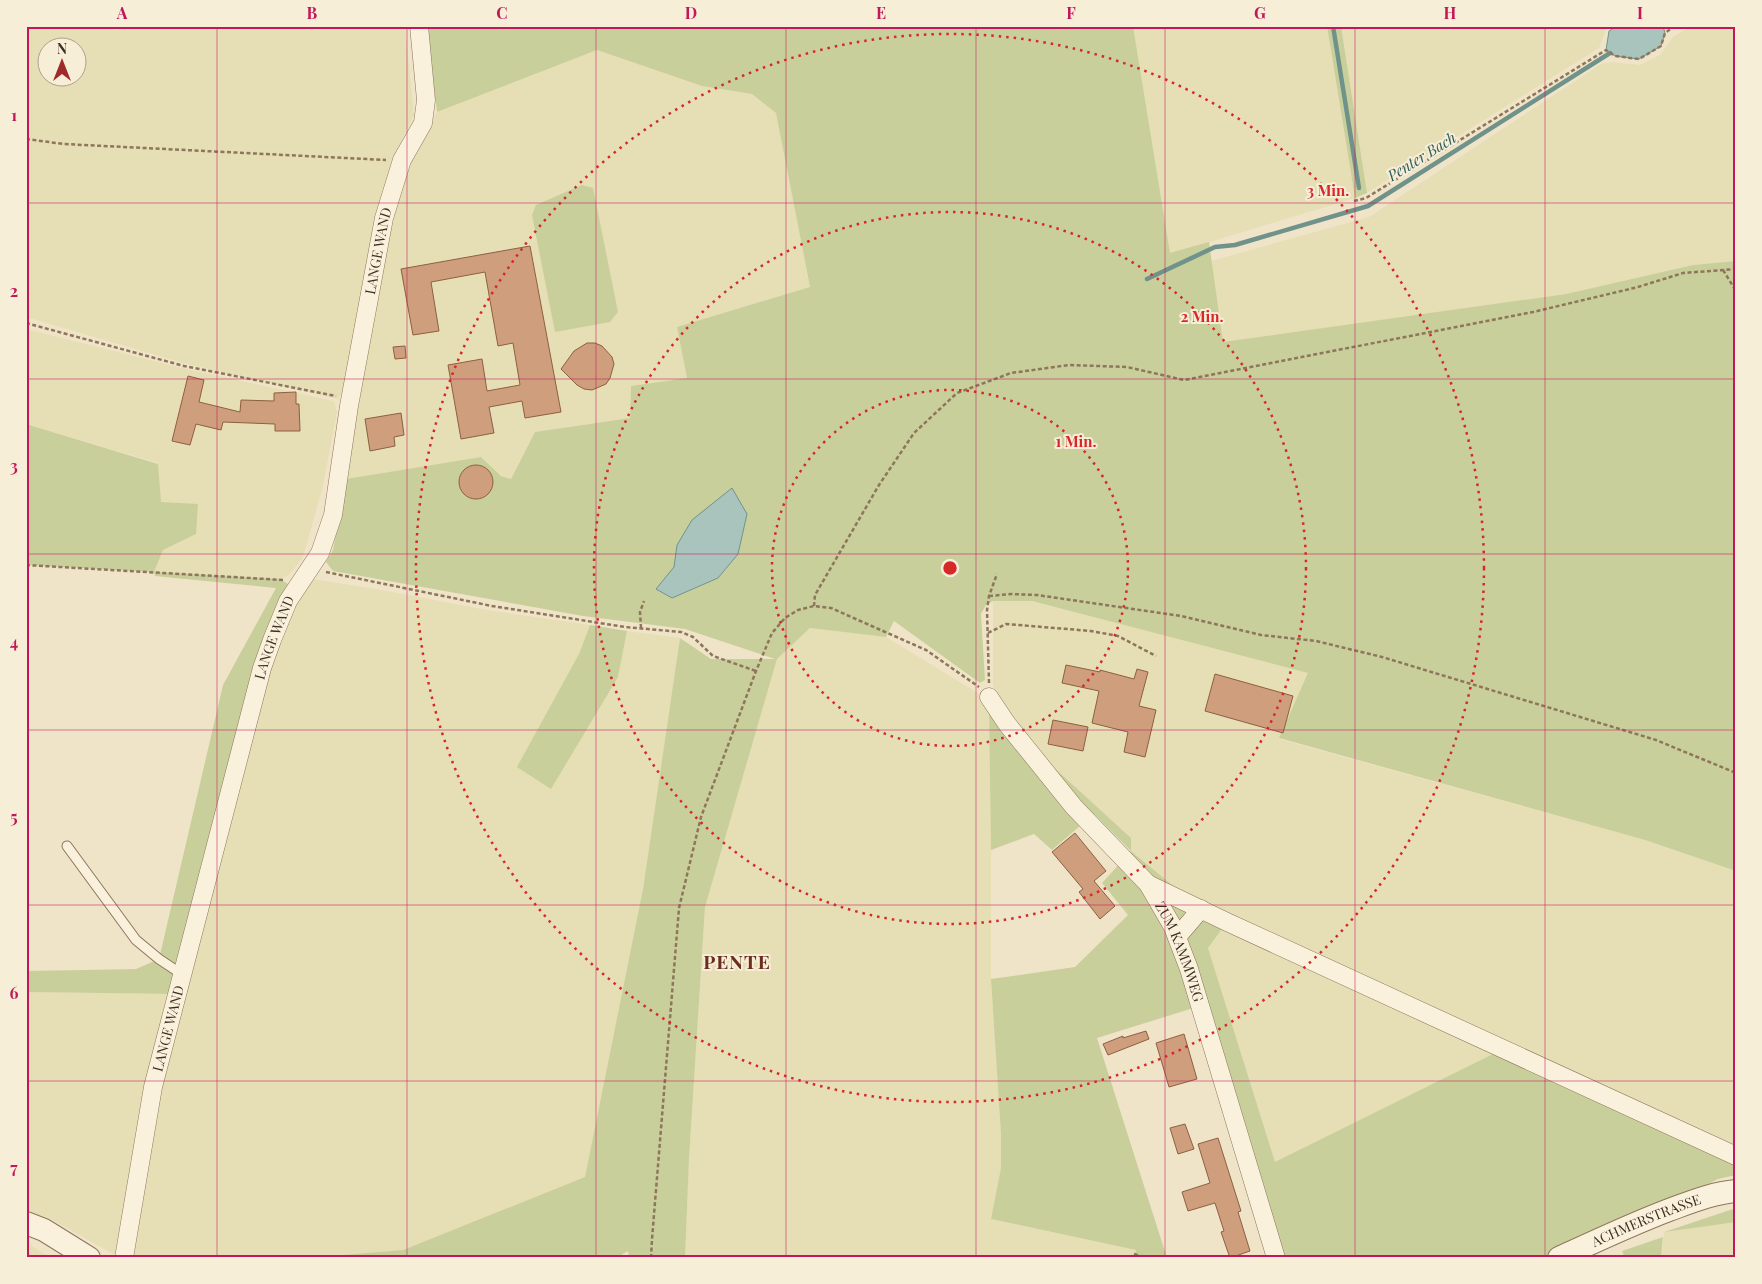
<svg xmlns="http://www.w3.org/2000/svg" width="1762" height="1284" font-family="'Playfair Display',serif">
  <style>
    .farmland { fill: #e6deb5; fill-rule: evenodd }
    .green { fill: #c9cf9b; fill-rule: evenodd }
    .water { fill: #a9c4bc; stroke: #6f938a }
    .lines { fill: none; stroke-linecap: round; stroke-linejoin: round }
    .stream { stroke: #6f938a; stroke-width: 4.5 }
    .building { fill: #cf9f7d; stroke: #8d5f41 }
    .service-casing { stroke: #8d765c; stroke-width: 11 }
    .minor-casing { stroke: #8d765c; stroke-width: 19 }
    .tertiary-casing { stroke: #8d765c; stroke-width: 24 }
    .path { stroke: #8d765c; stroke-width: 2.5; stroke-dasharray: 4 2.5; stroke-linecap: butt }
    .service { stroke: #faf1dc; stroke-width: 9 }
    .minor { stroke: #faf1dc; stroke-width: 18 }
    .tertiary { stroke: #faf1dc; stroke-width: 22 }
    .grid { fill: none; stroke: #c2185b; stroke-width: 1; stroke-opacity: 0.55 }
    .ring { fill: none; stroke: #d62828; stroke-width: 2.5; stroke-dasharray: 2.5 5 }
    .labels { text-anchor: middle; stroke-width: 4; stroke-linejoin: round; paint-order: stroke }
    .street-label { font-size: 14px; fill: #3d2e20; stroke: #f7eed8 }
    .water-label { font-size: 15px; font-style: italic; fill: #2f5d5a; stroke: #f7eed8 }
    .district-label { font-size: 19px; font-weight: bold; letter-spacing: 1px; fill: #6b2e1e; stroke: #f7eed8 }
    .centre { fill: #d62828; stroke: #f7eed8; stroke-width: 2.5 }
    .ring-label { font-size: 15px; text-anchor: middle; font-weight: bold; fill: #d62828; stroke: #f7eed8; stroke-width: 4; stroke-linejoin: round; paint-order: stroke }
    .neatline { fill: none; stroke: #c2185b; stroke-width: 2 }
    .grid-label { font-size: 16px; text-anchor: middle; font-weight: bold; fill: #c2185b }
  </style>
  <rect width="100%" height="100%" fill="#f0e4c8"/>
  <g class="farmland">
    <path d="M26,26H405L414,115L396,151L380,210L343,391L338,399L183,363L26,317ZM48,48H78V78H48Z"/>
    <path d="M1133,26H1327L1355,198L1170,254Z"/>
    <path d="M1341,26H1611L1606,30L1599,48L1367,193Z"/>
    <path d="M1691,26H1736V261L1693,265L1566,294L1223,343L1211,261L1369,217L1601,64L1612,62L1640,65L1660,55L1673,37Z"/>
    <path d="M597,50L702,86L752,94L776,113L810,288L678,327L687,378L631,386L630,418L535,432L511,479L501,476L481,457L346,479L352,410L391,216L403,175L437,112Z"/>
    <path d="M26,329L182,368L334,401L337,412L323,486L303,557L289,575L280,579L154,572L163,550L196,534L160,502L158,463L26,424Z"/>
    <path d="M312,579L382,590L481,609L590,625L579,654L618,677L627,631L680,638L643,889L585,1177L403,1250L306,1258H120L51,1219L26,1216V992L179,994L278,643L301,594Z"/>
    <path d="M993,601H1032L1309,673L1279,739L1645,840L1736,871V1160L1499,1051L1275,1163L1208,948L1201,909L1131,851V838L1046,760L1001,703L993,685Z"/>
    <path d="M810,628L886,637L981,695L989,708L991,850V979L1001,1135V1168L991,1219L1137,1250L1135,1258H685L689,1159L705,907L777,659Z"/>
    <path d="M1736,1221V1258H1662L1664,1232Z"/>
    <path d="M26,1240L33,1247L51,1258H26Z"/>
  </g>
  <g class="green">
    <path d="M426,26H1133L1170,253L1209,242L1223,342L1566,294L1693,265L1736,261V871L1645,840L1279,738L1308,673L1032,601H993L986,605L981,614L985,680L980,683L894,621L886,637L810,628L777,659L705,907L689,1159L685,1258H629L628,1251L616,1258H306L403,1250L585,1177L643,889L680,638L711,659H775L685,629L583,616L333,571L326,562L333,550L346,479L481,457L501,476L511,479L535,432L630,418L631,386L687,378L677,327L810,287L776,113L752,94L702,86L597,50L437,112ZM747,514L738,554L718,578L672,598L656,589L674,567L677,545Z"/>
    <path d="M1327,26H1341L1367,193L1355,198Z"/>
    <path d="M582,185L593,188L618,312L610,322L555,332L532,215L536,205Z"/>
    <path d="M26,424L158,464L161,502L198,504L196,534L163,550L154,572L280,579L288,584L259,657L178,994L26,992V971L136,969L159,959L223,685L276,588L155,576L154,572L26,565Z"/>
    <path d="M590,625L627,631L618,677L551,789L517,767L579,654Z"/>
    <path d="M989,708L1131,838V851L1201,909L1227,922L1208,948L1275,1162L1499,1051L1736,1160V1175L1718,1179L1692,1192L1648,1206L1540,1258H1276L1200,1006L1097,1038L1167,1258H1135L1136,1250L991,1219L1001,1168V1135L991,979L1075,967L1128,915L1102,883L1131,851L1094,814L1052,850L1034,834L991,850Z"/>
    <path d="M1736,1208V1222L1664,1232Z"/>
    <path d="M1663,1237L1661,1258H1625L1622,1251Z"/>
  </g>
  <g class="water">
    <path d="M1617,26H1663L1665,33L1661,46L1639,59L1615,56L1606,50L1609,31Z"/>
    <path d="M732,488L747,514L738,554L718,578L672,598L656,589L674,567L677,545L692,520Z"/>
  </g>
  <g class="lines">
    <g class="stream">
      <path d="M1333,26L1359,188"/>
      <path d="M1147,279L1215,247L1235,245L1368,206L1610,53"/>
    </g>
  </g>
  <g class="building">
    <path d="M530,246L561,412L525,418L522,401L489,407L494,433L461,439L448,365L482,359L487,391L520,385L513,343L498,346L485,272L431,282L439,331L413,335L401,269Z"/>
    <path d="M587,343H595L602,346L612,357L614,364L610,378L606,384L592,390L584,389L577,385L561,369L574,351Z"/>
    <path d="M405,346L406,358L395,359L393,347Z"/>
    <path d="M188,376L204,380L199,402L240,412L241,400L274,401V393L296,392V404H299L300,431H275V424L223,422L221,430L196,424L190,445L172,441Z"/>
    <path d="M401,413L404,435L394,437L395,446L370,451L365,419Z"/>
    <circle cx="476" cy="482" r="17"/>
    <path d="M1066,665L1100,672V670L1134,679L1137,669L1148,672L1139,706L1156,710L1145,757L1124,752L1128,732L1092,723L1099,691L1062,683Z"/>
    <path d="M1215,674L1293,696L1283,733L1205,711Z"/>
    <path d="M1053,720L1088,727L1083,751L1048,744Z"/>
    <path d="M1075,833L1106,871L1094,881L1115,906L1100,919L1079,892L1083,889L1052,852Z"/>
    <path d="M1146,1031L1149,1039L1108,1055L1103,1044L1123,1036V1038Z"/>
    <path d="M1184,1034L1197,1079L1169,1087L1156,1043Z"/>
    <path d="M1185,1124L1194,1149L1178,1154L1170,1128Z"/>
    <path d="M1218,1138L1241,1211L1238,1212L1250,1251L1230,1258L1221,1232L1224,1231L1215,1203L1188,1211L1182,1192L1210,1183L1198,1144Z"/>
  </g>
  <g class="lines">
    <defs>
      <path id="service" d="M67,846L136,940L159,959L183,975"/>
      <g id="minor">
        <path id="s1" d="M989,697L1007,724L1074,807L1148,884L1173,927L1189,969L1276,1258"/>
        <path d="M1148,884L1227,922L1736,1156"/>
        <path d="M1177,937L1201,909"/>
        <path id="s2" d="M124,1258L153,1087L262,668L272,640L288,601L320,553L333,515L349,406L384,218L402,160L423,123L426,100L419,26"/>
      </g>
      <g id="tertiary">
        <path d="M26,1223L44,1230L89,1258"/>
        <path id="s3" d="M1559,1258C1596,1241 1632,1224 1669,1210C1691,1202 1713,1193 1736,1191"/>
      </g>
    </defs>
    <use href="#service" class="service-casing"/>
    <use href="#minor" class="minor-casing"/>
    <use href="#tertiary" class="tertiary-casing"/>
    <g class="path">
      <path d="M26,139L64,144L386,160"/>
      <path d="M1354,201L1366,198L1606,50L1615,56L1639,59L1661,46L1665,33L1675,26"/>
      <path d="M1723,270L1736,291"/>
      <path d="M26,323L184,366L336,396"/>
      <path d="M26,565L283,580"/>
      <path d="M326,572L492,606L625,627L681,632L693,637L713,656L756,671"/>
      <path d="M989,596L1011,594L1037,595L1181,616L1261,635L1316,641L1382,657L1656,740L1736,773"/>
      <path d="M814,606L815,595L879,485L914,433L957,393L1011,373L1069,365L1127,367L1184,380L1533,312L1638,287L1683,273L1736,269"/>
      <path d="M641,628L640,612L644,601"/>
      <path d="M988,633L1006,624L1091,631L1118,636L1156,656"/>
      <path d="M989,683L987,610L989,596L997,574"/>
      <path d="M1134,1254L1147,1258"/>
      <path d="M651,1258L652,1239L679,908L701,817L756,671L772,633L785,618L798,610L814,606L831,608L926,650L979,687"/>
    </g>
    <use href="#service" class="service"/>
    <use href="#minor" class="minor"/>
    <use href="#tertiary" class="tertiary"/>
  </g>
  <path class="grid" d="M217,26V1258M407,26V1258M596,26V1258M786,26V1258M976,26V1258M1165,26V1258M1355,26V1258M1545,26V1258M26,203H1736M26,379H1736M26,554H1736M26,730H1736M26,905H1736M26,1081H1736"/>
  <g class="ring">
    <circle cx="950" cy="568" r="178"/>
    <circle cx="950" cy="568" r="356"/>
    <circle cx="950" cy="568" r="534"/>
  </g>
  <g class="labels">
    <g class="street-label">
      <text dy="5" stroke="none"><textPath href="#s2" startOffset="1044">LANGE WAND</textPath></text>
      <text dy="5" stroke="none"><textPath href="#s2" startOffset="639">LANGE WAND</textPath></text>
      <text dy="5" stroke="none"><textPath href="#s1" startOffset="321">ZUM KAMMWEG</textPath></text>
      <text dy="5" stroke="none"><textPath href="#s2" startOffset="234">LANGE WAND</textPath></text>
      <text dy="5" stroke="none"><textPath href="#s3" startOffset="95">ACHMERSTRASSE</textPath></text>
    </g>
    <g class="water-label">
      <text transform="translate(1422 157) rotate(-32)" y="5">Penter Bach</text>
    </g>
    <g class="district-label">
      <text x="737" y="969">PENTE</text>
    </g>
  </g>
  <circle cx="950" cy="568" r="8" class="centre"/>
  <g class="ring-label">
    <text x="1328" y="196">3 Min.</text>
    <text x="1202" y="322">2 Min.</text>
    <text x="1076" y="447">1 Min.</text>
  </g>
  <rect width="1762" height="1284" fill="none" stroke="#f7eed8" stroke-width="55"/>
  <g transform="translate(62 62)"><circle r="24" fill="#f7eed8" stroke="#ada18e"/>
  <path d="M0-4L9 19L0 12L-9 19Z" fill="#9e2a2b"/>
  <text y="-8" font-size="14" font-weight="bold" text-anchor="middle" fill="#3d2e20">N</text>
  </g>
  <rect x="28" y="28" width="1706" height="1228" class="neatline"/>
  <g class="grid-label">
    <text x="122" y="19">A</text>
    <text x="312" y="19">B</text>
    <text x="502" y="19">C</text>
    <text x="691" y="19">D</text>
    <text x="881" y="19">E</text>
    <text x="1071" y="19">F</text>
    <text x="1260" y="19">G</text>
    <text x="1450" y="19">H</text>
    <text x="1640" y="19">I</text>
    <text x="14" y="121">1</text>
    <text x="14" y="297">2</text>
    <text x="14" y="472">3</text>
    <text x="14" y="648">4</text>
    <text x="14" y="823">5</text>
    <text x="14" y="999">6</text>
    <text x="14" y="1174">7</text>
  </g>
</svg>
